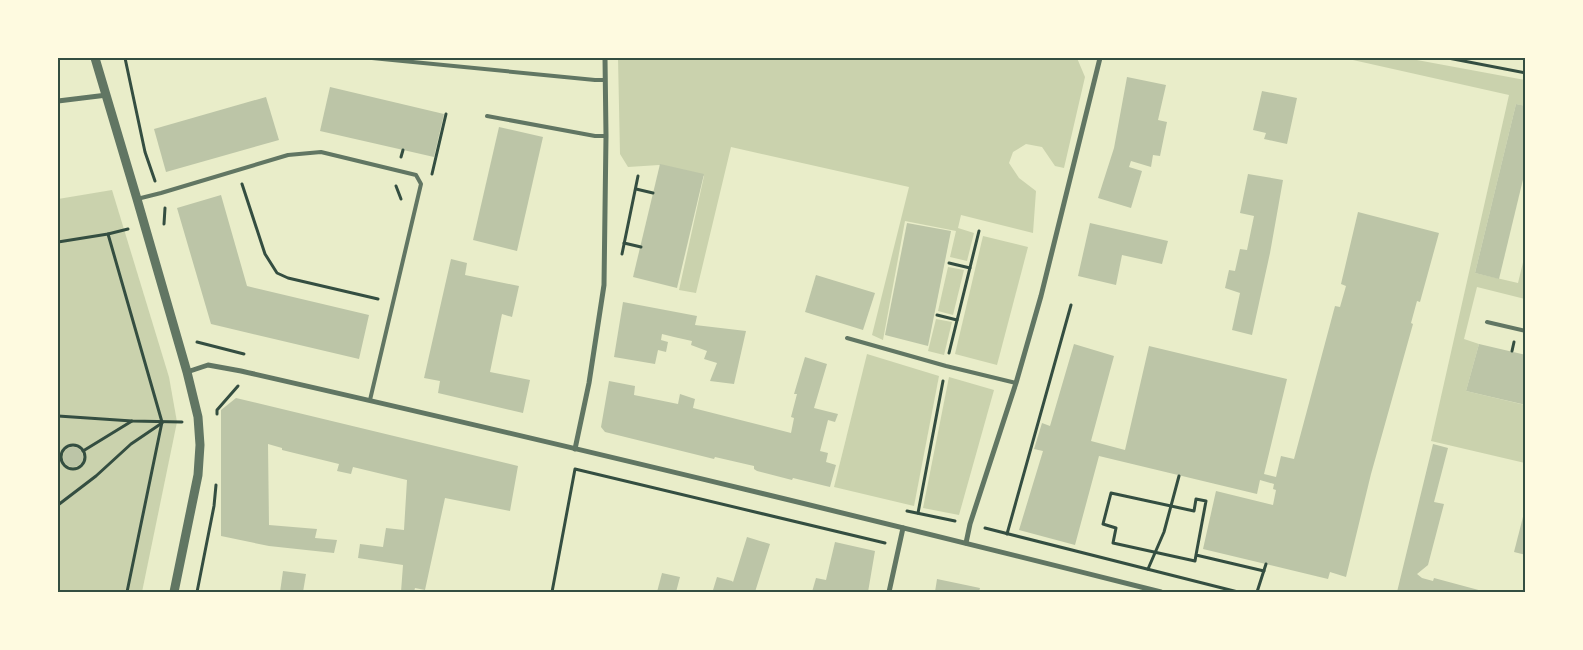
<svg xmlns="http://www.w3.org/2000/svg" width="1583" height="650" font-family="'Noto Sans',sans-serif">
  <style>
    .green { fill: #cad2ad }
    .building { fill: #bcc5a7 }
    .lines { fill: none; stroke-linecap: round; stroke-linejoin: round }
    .path { stroke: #344e41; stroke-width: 3 }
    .service { stroke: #617663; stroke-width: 4 }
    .minor { stroke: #617663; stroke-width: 5 }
    .tertiary { stroke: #617663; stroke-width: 9 }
    .neatline { fill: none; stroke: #344e41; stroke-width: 2 }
  </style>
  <rect width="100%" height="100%" fill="#e9edc9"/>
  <g class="green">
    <path d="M618,58H1077L1085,77L1064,168L1055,166L1042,147L1026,144L1013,152L1009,163L1019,178L1036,191L1033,233L961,215L958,228L974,233L967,261L950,257L956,231L905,221L883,340L872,335L909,187L731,147L696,293L679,290L704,176L659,165L628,167L620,154Z"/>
    <path d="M1344,58H1406L1525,80V106L1516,104L1475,273L1518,283L1525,254V299L1477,287L1464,339L1479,344L1466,391L1525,405V463L1431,441L1509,95Z"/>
    <path d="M112,190L169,377L177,422L142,592H58V199Z"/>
    <path d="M983,236L1028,247L997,365L955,354Z"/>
    <path d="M948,267L964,270L953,315L938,311Z"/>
    <path d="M936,319L952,322L944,355L928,351Z"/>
    <path d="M867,354L939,376L914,506L834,487Z"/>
    <path d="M949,377L994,390L959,515L923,508Z"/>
  </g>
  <g class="building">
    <path d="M1127,77L1166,85L1158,120L1167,122L1160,156L1153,155L1151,167L1131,161L1129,167L1142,171L1131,208L1098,198L1114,148Z"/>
    <path d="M330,87L444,114L434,157L320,131Z"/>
    <path d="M1262,91L1297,98L1287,144L1264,139L1266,133L1253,130Z"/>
    <path d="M266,97L279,140L166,172L154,129Z"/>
    <path d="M1516,104L1526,106V167L1499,279L1475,273Z"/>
    <path d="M499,127L543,137L517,251L473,240Z"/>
    <path d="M660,164L704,174L677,288L633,277Z"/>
    <path d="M1248,174L1283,180L1270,253L1252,335L1232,330L1240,293L1225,288L1229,270L1235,271L1240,249L1247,250L1254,216L1240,213Z"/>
    <path d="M221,195L247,286L369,315L359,359L211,324L177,208Z"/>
    <path d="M1358,212L1439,233L1420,302L1417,301L1411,323L1413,324L1371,474L1346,577L1330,572L1328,579L1203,549L1216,491L1273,505L1276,490L1273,489L1274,484L1260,480L1257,494L1099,456L1075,545L1019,530L1043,451L1034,449L1042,423L1050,426L1074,344L1114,356L1091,441L1125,450L1149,346L1287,379L1264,474L1276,477L1281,456L1294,459L1335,306L1340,307L1346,286L1341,284Z"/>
    <path d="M907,223L951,231L928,346L885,335Z"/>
    <path d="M1090,223L1168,241L1162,264L1122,255L1116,285L1078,276Z"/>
    <path d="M451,259L467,263L465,275L519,286L512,317L502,314L490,372L530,380L523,413L438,393L440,381L424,378Z"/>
    <path d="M816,275L875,293L863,330L805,312Z"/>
    <path d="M623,302L697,316L695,325L746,331L734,384L710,381L717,363L704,359L707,351L691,345L692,341L674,337L662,334L661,340L668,342L666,352L658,350L655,364L614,357Z"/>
    <path d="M1479,344L1526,355V405L1466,391Z"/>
    <path d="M805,357L827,364L814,408L838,414L835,422L828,420L820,451L828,453L826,462L836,465L830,487L793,478L792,480L757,471L754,469V466L715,457L714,459L605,432L601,427L609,381L635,386L634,395L678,404L680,394L695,399L693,408L791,433L794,418L791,417L797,394H794Z"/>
    <path d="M236,398L518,466L510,511L445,498L425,590L415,588L414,592H401L403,565L358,558L360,544L383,547L386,528L404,530L407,480L353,467L351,474L337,471L339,464L282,450V448L268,444L269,525L317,529L315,538L337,540L334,553L269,546L221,536V410Z"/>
    <path d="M1433,444L1448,448L1434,502L1444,504L1428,565L1417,574L1422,578L1433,581L1434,578L1486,592H1397Z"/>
    <circle cx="73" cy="457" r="10"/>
    <path d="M1525,509H1526V555L1514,552Z"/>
    <path d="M747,537L770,544L755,592H718L713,590L717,577L732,581L733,582Z"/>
    <path d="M835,542L875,551L868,592H812L816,578L826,580Z"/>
    <path d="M283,571L306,574L303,592H280Z"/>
    <path d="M662,573L680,577L676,592H657Z"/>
    <path d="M937,579L980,588L979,592H935Z"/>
  </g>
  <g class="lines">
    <g class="path">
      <path d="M125,58L145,152L155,181"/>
      <path d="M1448,58L1526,73"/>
      <path d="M401,157L403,150"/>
      <path d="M432,174L446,114"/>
      <path d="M242,184L265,254L277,273L288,278L378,299"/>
      <path d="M396,186L401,199"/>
      <path d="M636,189L653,193"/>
      <path d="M164,224L165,208"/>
      <path d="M108,234L162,422L127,592"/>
      <path d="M58,242L108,234L128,229"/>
      <path d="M624,243L641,247"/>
      <path d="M622,254L638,176"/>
      <path d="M949,263L970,268"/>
      <path d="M937,315L957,320"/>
      <path d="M197,342L244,354"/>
      <path d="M1512,351L1514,342"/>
      <path d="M949,353L979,231"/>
      <path d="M217,414V410L238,386"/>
      <path d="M58,416L132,421L182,422"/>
      <circle cx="73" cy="457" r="12"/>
      <path d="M83,451L132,421"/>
      <path d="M58,505L96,476L131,444L162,423"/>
      <path d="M907,511L955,521"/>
      <path d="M918,513L943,381"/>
      <path d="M985,528L1238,592"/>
      <path d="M1007,534L1071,305"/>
      <path d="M1196,555L1195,561L1113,543L1116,528L1103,524L1111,493L1194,511L1196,499L1206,501L1196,555L1264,571"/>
      <path d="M1148,569L1164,532L1179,476"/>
      <path d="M197,592L214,506L216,485"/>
      <path d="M552,592L575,469L885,543"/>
      <path d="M1257,592L1266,564"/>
    </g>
    <g class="service">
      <path d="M372,58L595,80H605"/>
      <path d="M487,116L595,136H606"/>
      <path d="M137,199L161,193L288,155L321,152L416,175L421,184L370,400"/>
      <path d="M1487,322L1526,331"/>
      <path d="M847,338L946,366L1016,383"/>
    </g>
    <g class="minor">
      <path d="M58,101L107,95"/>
      <path d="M187,372L208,365L241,371C549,441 855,515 1161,592"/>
      <path d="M575,449L589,383L604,285L606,136L605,58"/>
      <path d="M966,543L970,524L1016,383L1041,296L1100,58"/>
      <path d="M889,592L903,528"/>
    </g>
    <path class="tertiary" d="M95,58L137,199L187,372L198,417L200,445L198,475L174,592"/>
  </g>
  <rect width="1583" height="650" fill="none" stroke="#fefae0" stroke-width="118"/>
  <rect x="59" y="59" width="1465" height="532" class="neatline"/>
</svg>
